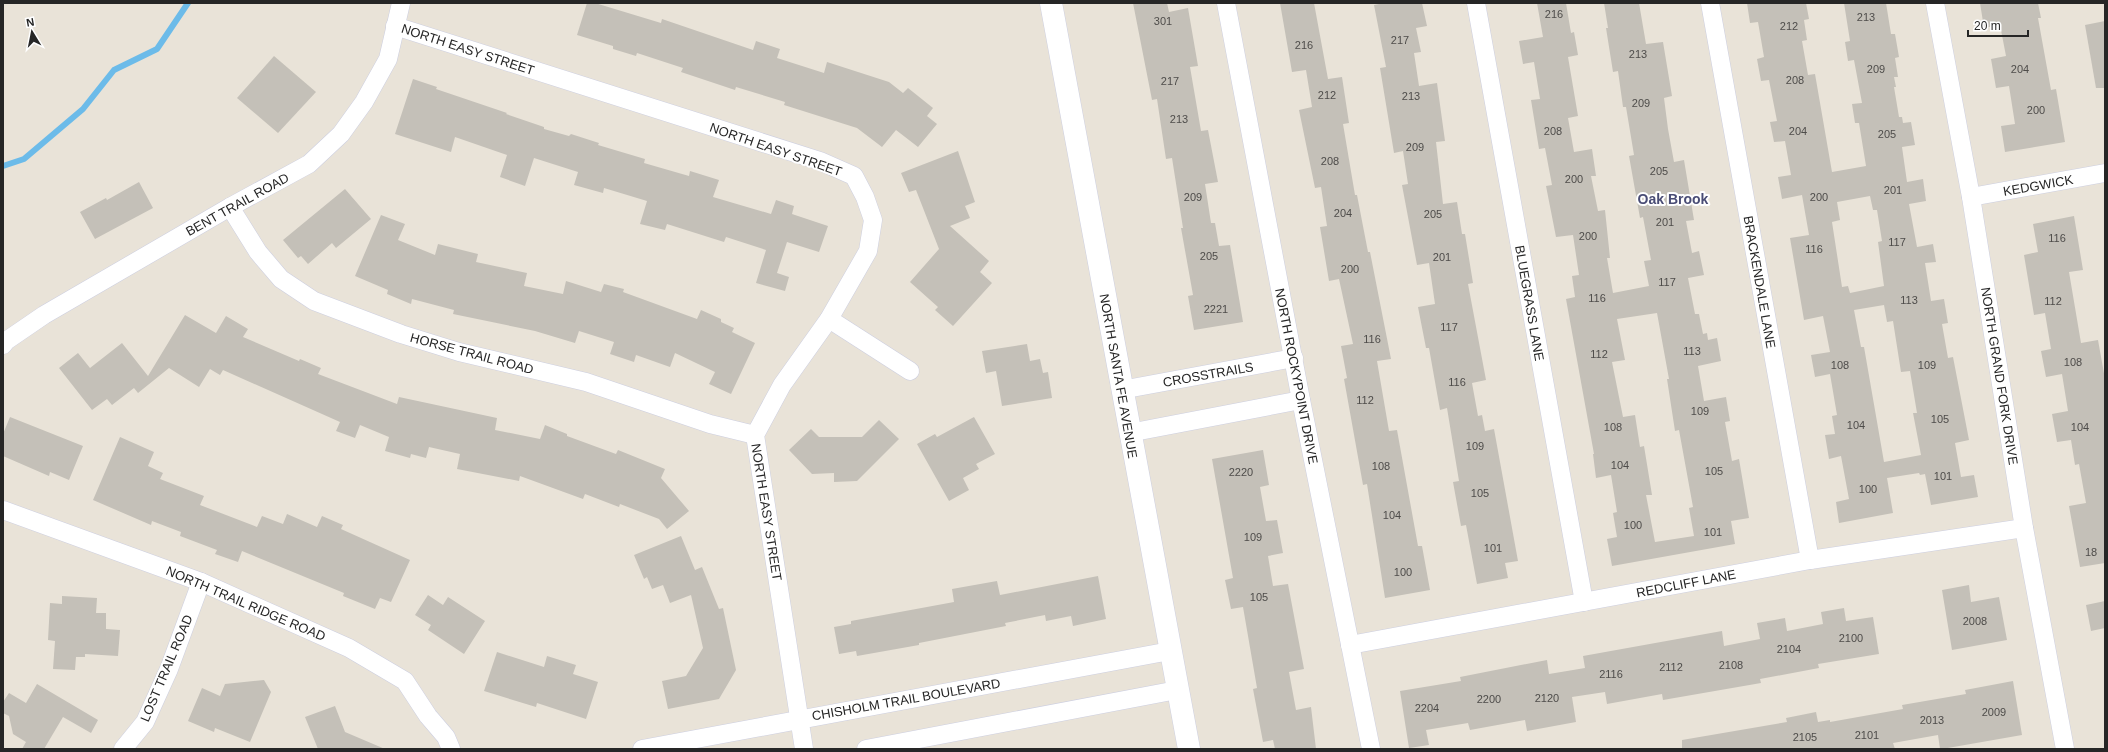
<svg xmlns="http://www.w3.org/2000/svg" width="2108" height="752" font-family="Helvetica,sans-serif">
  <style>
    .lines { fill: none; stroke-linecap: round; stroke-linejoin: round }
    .stream { stroke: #6cbbe9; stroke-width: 6 }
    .building { fill: #c4c0b8; fill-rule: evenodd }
    .minor-casing { stroke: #cdcfe0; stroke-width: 19 }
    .secondary-casing { stroke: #cdcfe0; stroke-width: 23 }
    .minor { stroke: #fff; stroke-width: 18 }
    .secondary { stroke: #fff; stroke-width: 22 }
    .labels { text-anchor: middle; stroke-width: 4; stroke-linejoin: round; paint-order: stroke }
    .number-label { font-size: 11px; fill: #4e4c4a }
    .street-label { font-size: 13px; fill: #262626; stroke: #fff }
    .neighbourhood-label { font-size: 14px; font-weight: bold; fill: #494c75; stroke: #fff }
  </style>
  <rect width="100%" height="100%" fill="#e9e3d8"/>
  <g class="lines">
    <path class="stream" d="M3,166L24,159L83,109L114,70L157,49L188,3"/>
  </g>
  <g class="building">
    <path d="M587,3H595L661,23L662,19L753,50L756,41L780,49L777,58L824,73L827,62L889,82L903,93L908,88L933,108L927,116L937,124L918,147L896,130L882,147L857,128L784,105L785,102L736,87L735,90L681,72L683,68L637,53L636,56L613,49V46L577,35Z"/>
    <path d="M1133,3H1167L1169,12L1188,8L1198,66L1190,67L1201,131L1208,130L1218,182L1205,184L1211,223H1215L1219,246L1230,245L1243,322L1194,330L1188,296L1193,295L1181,228H1183L1172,158L1166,159L1157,99L1152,100Z"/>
    <path d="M1280,3H1314L1328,79L1342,77L1349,123L1343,124L1355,195H1357L1368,252H1370L1391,359L1377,361L1389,431L1397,430L1418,546H1422L1430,590L1385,598L1367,484L1363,485L1344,379L1347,378L1341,346L1353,344L1339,279L1329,281L1320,227L1327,226L1321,187L1315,188L1299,110L1312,107L1306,70L1292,72Z"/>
    <path d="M1384,3H1422L1427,26L1416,28L1421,52L1414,53L1419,86L1437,83L1445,141L1436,142L1443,204L1457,202L1462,234H1465L1473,283L1468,284L1486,380L1472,383L1478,416L1482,415L1485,431L1494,429L1518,561L1505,563L1508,578L1477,584L1466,525L1461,526L1453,482L1459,481L1447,408L1440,410L1429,348H1426L1418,307L1435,304L1429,263L1417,265L1402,185L1408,184L1403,151L1394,153L1380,68L1386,67L1374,5Z"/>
    <path d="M1537,3H1566L1571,33L1574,32L1578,55L1568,57L1578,116L1568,118L1574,152L1592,149L1596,176H1591L1598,211L1605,210L1610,258H1607L1613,293L1649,286L1644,261L1651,260L1643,217L1640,218L1629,156L1634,155L1626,107H1623L1618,71L1613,72L1606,28H1608L1604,3H1639L1646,44L1663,42L1672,96L1664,98L1668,129L1674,162L1684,160L1694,220L1686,221L1692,253L1699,251L1704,275L1688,278L1695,314H1699L1703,334L1707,333L1708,340L1717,338L1721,361L1698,366L1704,401L1726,397L1730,421L1725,422L1732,461L1739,459L1749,518L1731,521L1735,544L1612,566L1607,539L1617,537L1613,513L1617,512L1611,475L1596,478L1593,454H1594L1566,299L1575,297L1572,276L1579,275L1573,235L1556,237L1546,186L1552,185L1545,148L1539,149L1531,100L1540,99L1534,62L1523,64L1519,41L1543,37ZM1657,313L1669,379H1667L1675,431L1679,430L1693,507L1689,508L1694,536L1655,542L1646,495H1652L1644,446L1640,447L1635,415L1623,417L1612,362L1625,360L1617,319Z"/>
    <path d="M1747,3H1806L1809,19L1804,20L1807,40L1802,41L1808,75L1815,74L1832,172L1866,166L1859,123H1855L1852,104L1862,103L1854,60L1848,61L1845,42L1850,41L1844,3H1886L1891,34H1895L1899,57L1895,58L1898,77H1894L1896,87H1894L1899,117H1902L1903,123L1911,122L1915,145L1902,147L1907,182L1923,179L1926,201L1909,204L1917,247L1933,244L1936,262L1925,263L1931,301L1944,299L1948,323L1942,324L1948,358L1953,357L1969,440L1955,443L1961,477L1974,475L1978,497L1931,505L1925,474L1920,475L1919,473L1887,478L1893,513L1839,523L1836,502L1849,499L1841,456L1829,459L1825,435L1835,434L1832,416L1837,415L1830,374L1815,377L1811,355L1830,352L1823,316L1804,320L1790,238L1809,235L1802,195L1782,199L1778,177L1791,175L1785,141L1774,142L1770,122L1777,121L1769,80L1761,81L1757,59L1764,57L1758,22L1750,23ZM1870,196L1873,210H1877L1882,241L1878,242L1884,286L1850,293L1848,286L1842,287L1832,222L1840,220L1837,202ZM1884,305L1887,322L1893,321L1901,372L1910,371L1917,413H1913L1921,455L1884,462L1864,347H1861L1854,310Z"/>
    <path d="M1980,3H2038L2041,18H2038L2051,90L2056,89L2065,142L2005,152L2001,126L2015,124L2009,86L1996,88L1991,59L2006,56L2000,25L1984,28Z"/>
    <path d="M2105,21V88H2096L2085,25Z"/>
    <path d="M274,56L316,92L278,133L237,98Z"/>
    <path d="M413,79L437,87L436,89L507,113L506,114L544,127V129L569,136L571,134L599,143L598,145L645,159L644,163L689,176L690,171L719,180L713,197L771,214L776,200L794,206L792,214L828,226L819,252L787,242L777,273L789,277L785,291L756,283L766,250L726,237L724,242L667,224L665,230L640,224L647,201L604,188L603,193L574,185L578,172L534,158L525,186L500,177L507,155L455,137L451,152L395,134Z"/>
    <path d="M958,151L975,202L965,206L970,218L950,226L989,261L980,272L992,283L953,326L935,310L938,307L910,282L939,249L916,190L909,192L901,173Z"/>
    <path d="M139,182L153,208L95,239L80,212L106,198L107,200Z"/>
    <path d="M345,189L371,219L336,248L332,243L308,264L301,256L298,258L283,240Z"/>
    <path d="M381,215L405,224L398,240L435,255L438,244L478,254L476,262L527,273L524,286L563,294L566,281L601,292L604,284L624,289L623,292L697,319L701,310L721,319V322L734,328L732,332L755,343L731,394L709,384L715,372L675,353L670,367L636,355L634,362L610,354L614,342L579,331L575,343L535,331L453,314L454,310L412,299L411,304L387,294L388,290L355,276Z"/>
    <path d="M2074,216L2083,270L2069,272L2081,343L2098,340L2105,379V563L2080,567L2069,506L2086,503L2079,464L2075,465L2071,440L2057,442L2052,414L2068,411L2062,374L2046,377L2041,351L2051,349L2045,313L2034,315L2024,255L2038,252L2033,224Z"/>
    <path d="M185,315L216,333L226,316L248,329L243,337L299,361L300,359L321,368L318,374L397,404L399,397L497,418L495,430L540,439L545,425L567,434V436L616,454L618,450L665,469L661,478L689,511L667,529L659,519L620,504L619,507L585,494L583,499L520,476L519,481L457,469L460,454L429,447L426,458L411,454L410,458L385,451L389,437L360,425L355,438L336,431L340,422L223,370L220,375L210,369L199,387L169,368L138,393L134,388L112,405L107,399L92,410L59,368L78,353L90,368L122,343L148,376Z"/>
    <path d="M1027,344L1030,361L1040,359L1043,373L1048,372L1052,398L1002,406L996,371L986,373L982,351Z"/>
    <path d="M10,417L83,446L69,480L50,472L49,476L3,456V434Z"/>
    <path d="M974,417L995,454L976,464L979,469L963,478L969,490L949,501L917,444L935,434L937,437Z"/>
    <path d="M879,420L899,439L857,481L834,482V473L812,474L789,450L811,429L819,437H862Z"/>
    <path d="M120,437L154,452L148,466L163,473L160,479L204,496L200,505L257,527L262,516L283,524L287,514L317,527L322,516L343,525L341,529L410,560L391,602L380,598L375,609L343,596L344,593L242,551L238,562L215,554L217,550L180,536L181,532L152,521L151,525L93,500Z"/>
    <path d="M1263,450L1269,485L1260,487L1266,521L1277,520L1283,553L1268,556L1273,586L1288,584L1304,669L1289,672L1296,710L1311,707L1316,749H1275L1273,740L1263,742L1253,689L1257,688L1243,607L1231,609L1225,580L1233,578L1212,459Z"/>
    <path d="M681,536L695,570L702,567L719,609L723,608L736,670L719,699L668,709L662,681L686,676L703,648L691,595L670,603L663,585L652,589L647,577L644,579L634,555Z"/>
    <path d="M1098,576L1106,619L1073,626L1071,616L1046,621L1045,615L1005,623L1006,626L919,643V645L857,656L856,651L839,654L834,627L851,624V621L954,602L952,589L997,581L1000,595Z"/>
    <path d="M1969,585L1971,602L1999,597L2007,640L1952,650L1942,590Z"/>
    <path d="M428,595L443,605L448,597L485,621L464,654L428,630L431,625L415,615Z"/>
    <path d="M62,596L97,598L96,613H106V629L120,630L118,656L85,654V657H76L75,670L53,669L55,641L48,640L50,603L62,604Z"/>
    <path d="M2105,601V628L2091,631L2086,605Z"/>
    <path d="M1844,608L1846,621L1873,617L1879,654L1818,664L1819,668L1760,679L1761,683L1663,700L1662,694L1607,704L1605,692L1572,697L1576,722L1527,731L1525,720L1470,730L1468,723L1426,730L1429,745L1409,748L1400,691L1461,681L1460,677L1547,660L1549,674L1585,668L1583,656L1722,631L1724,646L1760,639L1757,623L1785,618L1787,631L1823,624L1821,612Z"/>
    <path d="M497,652L544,667L547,656L576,665L573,674L598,682L586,719L537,703L536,707L484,691Z"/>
    <path d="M264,680L271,692L250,742L215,728L214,732L188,721L202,688L220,696L225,684Z"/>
    <path d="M2013,681L2022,735L1942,749H1940L1938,735L1893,743L1895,749H1682V740L1787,722L1786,718L1816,712L1818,722L1830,720V722L1903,709L1902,705L1966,694L1965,690Z"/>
    <path d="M37,684L98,720L91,733L63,717L44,749H22L26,742L13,734L9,716L3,713V702L9,693L26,703Z"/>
    <path d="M335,706L345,732L385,749H318L305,717Z"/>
  </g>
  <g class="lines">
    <defs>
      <g id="minor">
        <path d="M1226,3L1301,400L1371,749"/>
        <path d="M1476,3L1584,602"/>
        <path d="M1710,3L1810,560"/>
        <path d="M1935,3L1971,197L2024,528L2065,749"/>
        <path d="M395,26L820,161L854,176L865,197L873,220L868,251L829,319L782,385L755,435L804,749"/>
        <path d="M1971,197L2105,173"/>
        <path d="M230,207L258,252L281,279L314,301L401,334L459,352L586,382L710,424L755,435"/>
        <path d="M829,319L910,371"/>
        <path d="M3,345L6,341L44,315L230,207L309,164L341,134L364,102L388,59L401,3"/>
        <path d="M1121,390L1294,358"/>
        <path d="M1129,433L1301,400"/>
        <path d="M3,510L201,582L349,648L405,681L428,716L446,737L451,749"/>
        <path d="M1350,645L1810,560L2024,528"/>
        <path d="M123,749L145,722L169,669L201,582"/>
        <path d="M642,749L1170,651"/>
        <path d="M866,749L1177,690"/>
      </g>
      <path id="secondary" d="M1051,3L1189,749"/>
    </defs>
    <use href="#minor" class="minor-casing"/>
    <use href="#secondary" class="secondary-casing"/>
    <use href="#minor" class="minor"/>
    <use href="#secondary" class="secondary"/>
  </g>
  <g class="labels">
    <g class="number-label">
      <text x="1554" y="18">216</text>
      <text x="1866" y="21">213</text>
      <text x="1163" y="25">301</text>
      <text x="1789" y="30">212</text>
      <text x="1400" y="44">217</text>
      <text x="1304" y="49">216</text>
      <text x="1638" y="58">213</text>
      <text x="1876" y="73">209</text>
      <text x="2020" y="73">204</text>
      <text x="1795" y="84">208</text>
      <text x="1170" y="85">217</text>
      <text x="1327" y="99">212</text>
      <text x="1411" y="100">213</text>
      <text x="1641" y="107">209</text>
      <text x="2036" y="114">200</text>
      <text x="1179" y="123">213</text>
      <text x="1553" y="135">208</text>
      <text x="1798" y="135">204</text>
      <text x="1887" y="138">205</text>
      <text x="1415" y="151">209</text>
      <text x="1330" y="165">208</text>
      <text x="1659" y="175">205</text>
      <text x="1574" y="183">200</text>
      <text x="1893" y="194">201</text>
      <text x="1193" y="201">209</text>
      <text x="1819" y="201">200</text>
      <text x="1343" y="217">204</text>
      <text x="1433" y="218">205</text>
      <text x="1665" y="226">201</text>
      <text x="1588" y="240">200</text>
      <text x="2057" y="242">116</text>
      <text x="1897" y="246">117</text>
      <text x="1814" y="253">116</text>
      <text x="1209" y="260">205</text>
      <text x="1442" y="261">201</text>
      <text x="1350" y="273">200</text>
      <text x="1667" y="286">117</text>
      <text x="1597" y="302">116</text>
      <text x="1909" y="304">113</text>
      <text x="2053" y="305">112</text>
      <text x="1216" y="313">2221</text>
      <text x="1449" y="331">117</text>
      <text x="1372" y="343">116</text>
      <text x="1692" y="355">113</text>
      <text x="1599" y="358">112</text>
      <text x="2073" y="366">108</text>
      <text x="1840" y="369">108</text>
      <text x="1927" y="369">109</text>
      <text x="1457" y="386">116</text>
      <text x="1365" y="404">112</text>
      <text x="1700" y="415">109</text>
      <text x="1940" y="423">105</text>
      <text x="1856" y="429">104</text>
      <text x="1613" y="431">108</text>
      <text x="2080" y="431">104</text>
      <text x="1475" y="450">109</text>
      <text x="1620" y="469">104</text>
      <text x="1381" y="470">108</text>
      <text x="1714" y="475">105</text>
      <text x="1241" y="476">2220</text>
      <text x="1943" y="480">101</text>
      <text x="1868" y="493">100</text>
      <text x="1480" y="497">105</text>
      <text x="1392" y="519">104</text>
      <text x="1633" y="529">100</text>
      <text x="1713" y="536">101</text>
      <text x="1253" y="541">109</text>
      <text x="1493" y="552">101</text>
      <text x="2091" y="556">18</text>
      <text x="1403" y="576">100</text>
      <text x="1259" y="601">105</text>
      <text x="1975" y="625">2008</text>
      <text x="1851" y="642">2100</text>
      <text x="1789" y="653">2104</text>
      <text x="1731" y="669">2108</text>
      <text x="1671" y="671">2112</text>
      <text x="1611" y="678">2116</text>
      <text x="1547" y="702">2120</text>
      <text x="1489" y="703">2200</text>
      <text x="1427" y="712">2204</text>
      <text x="1994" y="716">2009</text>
      <text x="1932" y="724">2013</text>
      <text x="1867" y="739">2101</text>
      <text x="1805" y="741">2105</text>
    </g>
    <g class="street-label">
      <text transform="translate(468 49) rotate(18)" y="5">NORTH EASY STREET</text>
      <text transform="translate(776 149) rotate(19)" y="5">NORTH EASY STREET</text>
      <text transform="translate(2038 185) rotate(-10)" y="5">KEDGWICK</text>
      <text transform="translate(237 204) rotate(-29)" y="5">BENT TRAIL ROAD</text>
      <text transform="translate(1760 282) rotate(80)" y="5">BRACKENDALE LANE</text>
      <text transform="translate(1530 303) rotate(80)" y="5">BLUEGRASS LANE</text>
      <text transform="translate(472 353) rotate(15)" y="5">HORSE TRAIL ROAD</text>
      <text transform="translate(1208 374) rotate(-10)" y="5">CROSSTRAILS</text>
      <text transform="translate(1119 376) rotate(80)" y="5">NORTH SANTA FE AVENUE</text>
      <text transform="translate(1297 376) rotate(79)" y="5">NORTH ROCKYPOINT DRIVE</text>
      <text transform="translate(2000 376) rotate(81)" y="5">NORTH GRAND FORK DRIVE</text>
      <text transform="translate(767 512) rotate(81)" y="5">NORTH EASY STREET</text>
      <text transform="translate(1686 583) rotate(-11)" y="5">REDCLIFF LANE</text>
      <text transform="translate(246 603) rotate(23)" y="5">NORTH TRAIL RIDGE ROAD</text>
      <text transform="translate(166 668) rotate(-67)" y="5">LOST TRAIL ROAD</text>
      <text transform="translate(906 699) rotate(-10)" y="5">CHISHOLM TRAIL BOULEVARD</text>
    </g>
    <g class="neighbourhood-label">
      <text x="1673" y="204">Oak Brook</text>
    </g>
  </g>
  <rect width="2108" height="752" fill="none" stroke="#262626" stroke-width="8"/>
  <g transform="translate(32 32) rotate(350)" stroke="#ffffff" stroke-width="3" paint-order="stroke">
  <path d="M0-3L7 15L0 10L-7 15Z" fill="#262626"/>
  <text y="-6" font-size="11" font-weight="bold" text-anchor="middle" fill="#262626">N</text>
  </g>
  <path d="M1968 30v6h60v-6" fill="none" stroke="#262626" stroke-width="2"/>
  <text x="1974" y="30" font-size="12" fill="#262626" stroke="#ffffff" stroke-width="3" paint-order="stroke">20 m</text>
</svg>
